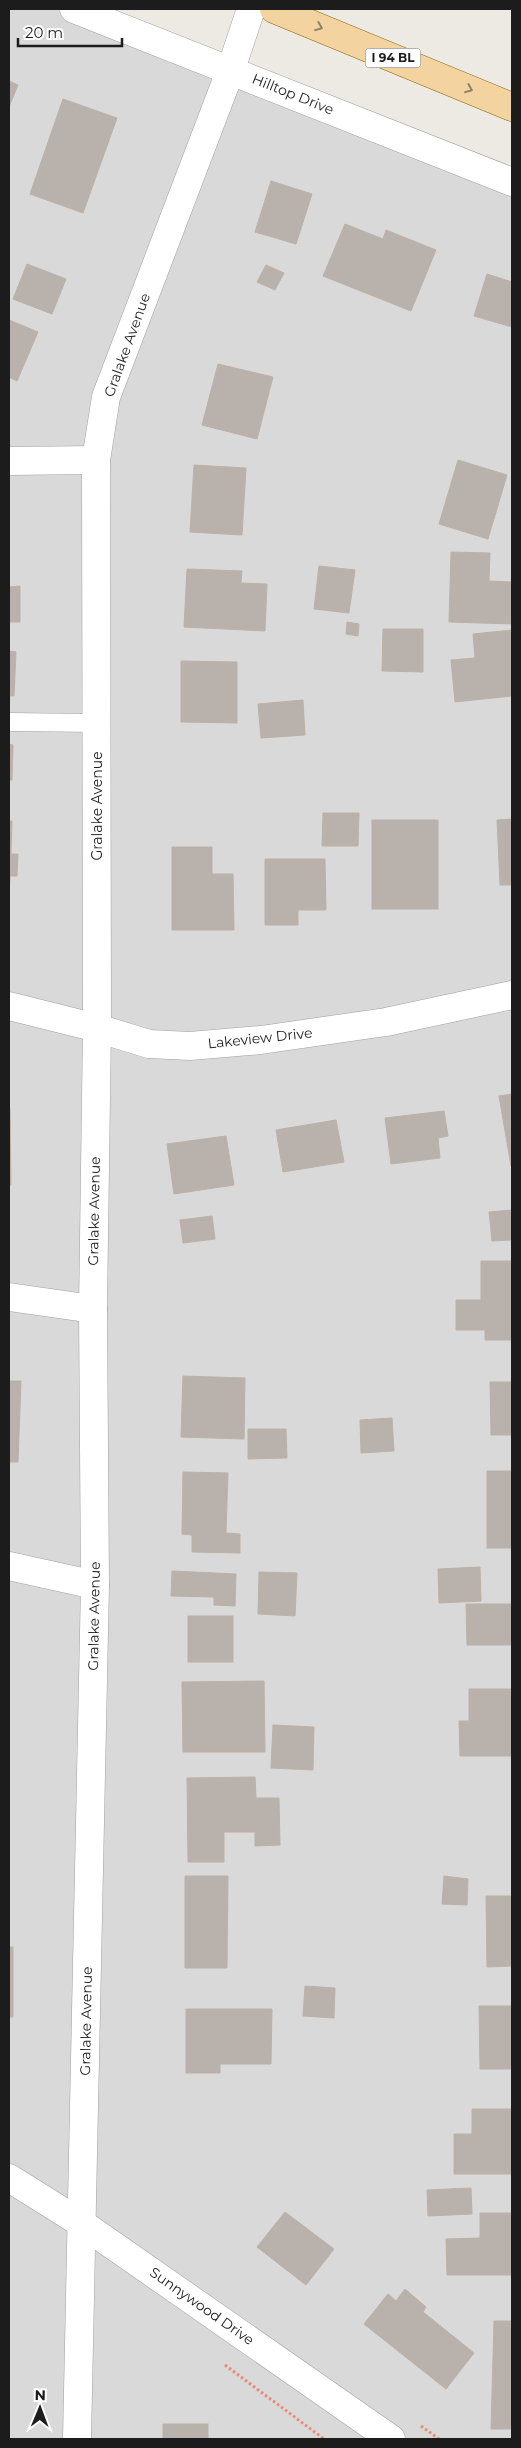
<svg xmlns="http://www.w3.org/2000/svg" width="521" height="2448" font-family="Montserrat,sans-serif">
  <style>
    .residential { fill: #dad9d9 }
    .building { fill: #b9b2ac; stroke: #bcb1a6 }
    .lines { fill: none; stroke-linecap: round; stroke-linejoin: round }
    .lane-casing { stroke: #a0a0a0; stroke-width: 19 }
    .street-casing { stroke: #a0a0a0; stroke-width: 29 }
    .primary-casing { stroke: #86660d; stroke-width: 29 }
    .path { stroke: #ec8773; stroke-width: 3; stroke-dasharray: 2.5 2.5; stroke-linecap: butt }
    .lane { stroke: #fff; stroke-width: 18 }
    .street { stroke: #fff; stroke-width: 28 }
    .primary { stroke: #f3d4a1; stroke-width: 28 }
    .oneway { stroke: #928165 }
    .labels { text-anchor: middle; stroke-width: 4.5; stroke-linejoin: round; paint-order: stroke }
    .shield { fill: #fff; stroke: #606060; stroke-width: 1 }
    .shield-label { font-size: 12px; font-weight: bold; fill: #1c1c1c }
    .street-label { font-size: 14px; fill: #1c1c1c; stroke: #fff }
  </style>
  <rect width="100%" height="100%" fill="#eceae2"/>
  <path class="residential" d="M9,9H55L512,190V2439H9Z"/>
  <g class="building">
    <path d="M9,81L18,85L9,107Z"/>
    <path d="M63,99L117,118L83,213L30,194Z"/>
    <path d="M271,181L312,194L296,244L255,232Z"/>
    <path d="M345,224L383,239L386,230L436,250L411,311L323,276Z"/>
    <path d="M27,264L66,279L52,314L13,299Z"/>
    <path d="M266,265L284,273L275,290L257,282Z"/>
    <path d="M487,274L512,282V327L474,316Z"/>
    <path d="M9,320L38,332L17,381L9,377Z"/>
    <path d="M218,364L273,377L257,439L202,425Z"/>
    <path d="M458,460L507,475L488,539L439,524Z"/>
    <path d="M194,465L246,468L242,535L190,532Z"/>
    <path d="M451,552L490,553L489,581L512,582V624L449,622Z"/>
    <path d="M319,566L355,570L349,613L314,609Z"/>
    <path d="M187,569L242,571L241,583L267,584L265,631L184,627Z"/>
    <path d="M20,586V622H9V587Z"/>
    <path d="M347,622L359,624L358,636L346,634Z"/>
    <path d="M383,629H423V672L382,671Z"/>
    <path d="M512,630V696L455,702L451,660L475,658L473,634Z"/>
    <path d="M9,651L16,652L14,696H9Z"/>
    <path d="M181,661L237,662V723L181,722Z"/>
    <path d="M303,700L305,735L261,738L258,704Z"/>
    <path d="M9,744L13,745L12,780H9Z"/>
    <path d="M323,813H359L358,846H322Z"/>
    <path d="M512,819V885H500L497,820Z"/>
    <rect x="372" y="820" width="66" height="89"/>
    <path d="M9,821H12L11,854H18L17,876H10L9,898Z"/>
    <path d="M172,847H212V874H233L234,930H172Z"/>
    <path d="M265,859H325L326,910H298V925H265Z"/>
    <path d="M512,1094V1166H511L499,1096Z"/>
    <path d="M9,1108H10L11,1185H9Z"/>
    <path d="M444,1111L448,1136L438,1138L440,1158L391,1164L385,1118Z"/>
    <path d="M336,1120L344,1162L283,1172L276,1130Z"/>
    <path d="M226,1136L234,1185L174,1194L167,1144Z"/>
    <path d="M512,1210V1240L492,1241L489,1212Z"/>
    <path d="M212,1216L215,1239L183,1243L180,1220Z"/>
    <path d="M481,1261H512V1340H485V1330H456V1300H481Z"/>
    <path d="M183,1376L245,1378L244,1439L181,1437Z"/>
    <path d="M9,1381H21L18,1462H9Z"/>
    <path d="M490,1382H512V1435H491Z"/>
    <path d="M392,1418L394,1451L361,1453L360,1420Z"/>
    <path d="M248,1429H286L287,1458L248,1459Z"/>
    <rect x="487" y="1471" width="25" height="77"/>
    <path d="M183,1472L228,1473L226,1533L240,1534V1553L192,1552V1535L182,1534Z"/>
    <path d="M480,1567L481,1601L439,1603L438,1569Z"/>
    <path d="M172,1571L236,1574L235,1606L214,1605V1597L171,1596Z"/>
    <path d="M259,1572L297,1573L295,1616L258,1614Z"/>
    <path d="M466,1604H512V1645H467Z"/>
    <rect x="188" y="1616" width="45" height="46"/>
    <path d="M264,1681L265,1752H183L182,1682Z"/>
    <path d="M469,1689H512V1756H460L459,1721H469Z"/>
    <path d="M273,1725L314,1727L313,1770L271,1768Z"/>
    <path d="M255,1777L256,1798H279L280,1845L255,1846V1832H224V1862H188L187,1778Z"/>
    <path d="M185,1876H228L227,1968H185Z"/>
    <path d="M444,1876L468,1879L467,1905L442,1904Z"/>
    <path d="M486,1896H512V1966L487,1967Z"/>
    <rect x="9" y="1947" width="4" height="70"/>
    <path d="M305,1986L335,1988L334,2018L303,2016Z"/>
    <path d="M479,2006H512V2069H480Z"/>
    <path d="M186,2009H272L271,2064H220V2073H186Z"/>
    <path d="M472,2109H512V2174H454V2134H472Z"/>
    <path d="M471,2188L472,2214L428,2216L427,2190Z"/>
    <path d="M285,2212L334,2249L306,2285L257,2247Z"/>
    <path d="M480,2213H512V2275H447L446,2239L480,2238Z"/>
    <path d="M405,2289L426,2307L423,2312L474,2353L446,2389L364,2324L388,2294L396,2301Z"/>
    <path d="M494,2321H512V2429H491Z"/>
    <rect x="163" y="2424" width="45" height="15"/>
  </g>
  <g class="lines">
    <defs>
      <path id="lane" d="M9,722L97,723"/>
      <g id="street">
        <path d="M74,9L512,182"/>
        <path d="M9,461L96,460"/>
        <path d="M9,1006L97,1028L149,1044L190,1046L261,1040L386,1022L512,995"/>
        <path d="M9,1297L93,1309"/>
        <path d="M9,1566L95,1585"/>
        <path d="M9,2178L81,2223L391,2439"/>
        <path d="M77,2439L95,1585L93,1309L97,1028L96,460L106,397L231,69L251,9"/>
      </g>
      <path id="primary" d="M274,9L512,107"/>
    </defs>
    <use href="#lane" class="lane-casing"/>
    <use href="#street" class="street-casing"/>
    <use href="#primary" class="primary-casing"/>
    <g class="path">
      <path d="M225,2365L324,2439"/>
      <path d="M421,2426L439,2439"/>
    </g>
    <use href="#lane" class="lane"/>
    <use href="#street" class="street"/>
    <use href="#primary" class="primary"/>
  </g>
  <defs><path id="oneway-chevron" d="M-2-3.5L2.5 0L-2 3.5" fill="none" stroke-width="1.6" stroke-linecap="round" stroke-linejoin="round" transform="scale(1.25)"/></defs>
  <g class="oneway">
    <use href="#oneway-chevron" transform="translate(319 27) rotate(22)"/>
    <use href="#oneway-chevron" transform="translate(469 89) rotate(22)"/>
  </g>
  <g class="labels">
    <rect class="shield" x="365.5" y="48.5" width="55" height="19" rx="4"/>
    <g class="shield-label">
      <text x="393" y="62">I 94 BL</text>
    </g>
    <g class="street-label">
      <text transform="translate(293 94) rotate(22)" y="5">Hilltop Drive</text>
      <text transform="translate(127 345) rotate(-70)" y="5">Gralake Avenue</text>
      <text transform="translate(97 806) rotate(-90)" y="5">Gralake Avenue</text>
      <text transform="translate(260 1038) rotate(-6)" y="5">Lakeview Drive</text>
      <text transform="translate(94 1211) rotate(-89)" y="5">Gralake Avenue</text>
      <text transform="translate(94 1616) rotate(-89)" y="5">Gralake Avenue</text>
      <text transform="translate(86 2021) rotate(-89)" y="5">Gralake Avenue</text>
      <text transform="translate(202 2306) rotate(35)" y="5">Sunnywood Drive</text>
    </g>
  </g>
  <rect width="521" height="2448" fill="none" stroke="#1c1c1c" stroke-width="20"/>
  <g transform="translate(40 2408) rotate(1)" stroke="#ffffff" stroke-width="4" paint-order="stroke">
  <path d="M0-4L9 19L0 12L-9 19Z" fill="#1c1c1c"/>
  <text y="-8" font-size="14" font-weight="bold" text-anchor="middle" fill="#1c1c1c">N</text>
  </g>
  <path d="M18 38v8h104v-8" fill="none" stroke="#1c1c1c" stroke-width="2.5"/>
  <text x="25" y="38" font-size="15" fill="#1c1c1c" stroke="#ffffff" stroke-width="4" paint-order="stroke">20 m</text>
</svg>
